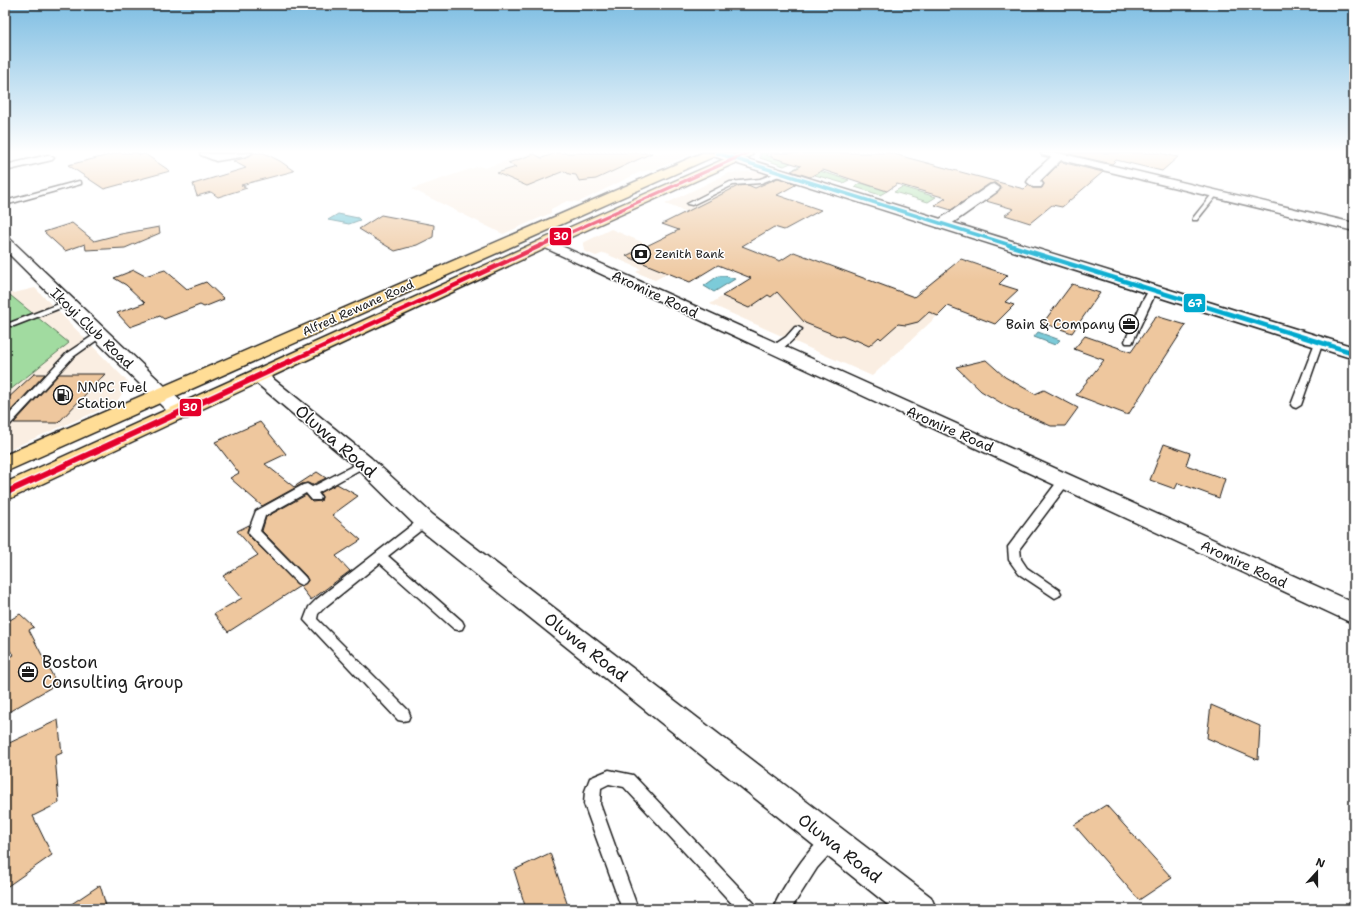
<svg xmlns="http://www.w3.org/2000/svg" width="1359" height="914" font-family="'Shantell Sans',sans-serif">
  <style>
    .built { fill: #faeee2 }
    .green { fill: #a1dba0; stroke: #5e7c5e }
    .water { fill: #7ccbd9; stroke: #56858d }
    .building { fill: #eec79e; stroke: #1c1c1c }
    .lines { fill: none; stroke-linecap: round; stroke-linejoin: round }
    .lane-casing { stroke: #1c1c1c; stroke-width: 3 }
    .street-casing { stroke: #1c1c1c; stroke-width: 3 }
    .secondary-casing { stroke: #1c1c1c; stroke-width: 3 }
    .primary-casing { stroke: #1c1c1c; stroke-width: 3 }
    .lane { fill: #fff; fill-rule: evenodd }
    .street { fill: #fff; fill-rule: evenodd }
    .secondary { fill: #fff; fill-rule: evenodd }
    .primary { fill: #ffdd96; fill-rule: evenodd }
    .bus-1-far1-casing { stroke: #fff; stroke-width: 5.5 }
    .bus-1-casing { stroke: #fff; stroke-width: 7 }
    .bus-2-far2-casing { stroke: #fff; stroke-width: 5.5 }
    .bus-2-far1-casing { stroke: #fff; stroke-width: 7 }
    .bus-2-casing { stroke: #fff; stroke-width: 9 }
    .bus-1-far1 { stroke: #00a9ce; stroke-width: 3.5 }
    .bus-1 { stroke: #00a9ce; stroke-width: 4.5 }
    .bus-2-far2 { stroke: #e4002b; stroke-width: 3.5 }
    .bus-2-far1 { stroke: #e4002b; stroke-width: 4.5 }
    .bus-2 { stroke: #e4002b; stroke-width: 6 }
    .labels { text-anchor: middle; stroke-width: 3; stroke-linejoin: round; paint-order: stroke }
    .far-poi-label { font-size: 12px; fill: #1c1c1c; stroke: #fff; text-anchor: start }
    .far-street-label { font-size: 12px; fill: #1c1c1c; stroke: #fff }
    .street-label { font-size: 14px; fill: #1c1c1c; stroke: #fff }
    .poi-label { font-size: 14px; fill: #1c1c1c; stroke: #fff; text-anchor: end }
    .near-street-label { font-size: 17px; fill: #1c1c1c; stroke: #fff }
    .near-poi-label { font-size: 17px; fill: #1c1c1c; stroke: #fff; text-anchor: start }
    .line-badge { stroke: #fff; stroke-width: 1.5 }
    .badge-label { font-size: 11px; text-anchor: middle; font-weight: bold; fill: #fff }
  </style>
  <rect width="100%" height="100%" fill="#fff"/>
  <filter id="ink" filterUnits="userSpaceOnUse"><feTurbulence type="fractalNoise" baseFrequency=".025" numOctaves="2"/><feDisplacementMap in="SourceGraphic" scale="8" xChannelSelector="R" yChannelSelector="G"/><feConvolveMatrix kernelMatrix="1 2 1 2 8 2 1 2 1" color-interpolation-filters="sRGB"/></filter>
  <g filter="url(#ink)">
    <g class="built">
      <path d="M529,153H693L656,169L640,172L579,202L567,201L551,209V213L503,234L412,189L479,166L485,168Z"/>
      <path d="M758,171L798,184L724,225L665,204L729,173Z"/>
      <path d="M611,229L689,262L655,280L636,272L641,269L604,253L596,256L584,251L583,243Z"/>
      <path d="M794,252L946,308L872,376L710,304Z"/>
      <path d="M35,288L129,383L116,403L5,451V295Z"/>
    </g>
    <g class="green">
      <path d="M760,153H769L765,155L791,163L784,166L760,158Z"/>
      <path d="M800,165L849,180L843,183L794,169Z"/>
      <path d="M861,183L887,191L880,195L855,187Z"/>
      <path d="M902,187L936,197L928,202L894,192Z"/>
      <path d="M5,291L69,343L5,394Z"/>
    </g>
    <g class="water">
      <path d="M338,214L358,218L360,220L349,224L328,220Z"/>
      <path d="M718,276H725L735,279L714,292L704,286Z"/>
      <path d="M1038,332L1060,340L1055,345L1034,337Z"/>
    </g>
    <g class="building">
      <path d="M118,153H137L140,155L145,154L170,171L104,189L68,165Z"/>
      <path d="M253,153H264L280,161L294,171L241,185L247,188L218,197L211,192L197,196L193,184L246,168L233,161L248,157Z"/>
      <path d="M556,153H652L596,179L579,181L576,175L569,174L564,171L527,186L497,173L516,167L508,163L534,154L542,158Z"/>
      <path d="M771,153H890L1024,189L1028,185L1033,188H1042L1044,184L1042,181L1061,162L1103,172L1062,207L1052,205L1030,223L1005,215L1014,209L986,201L1001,189L995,183L989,184L951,210L935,205L946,198L897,184L887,191L823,170L810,177L791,171L801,166L771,157Z"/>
      <path d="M1070,153H1159L1178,157L1162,171L1116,160L1112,164L1069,154Z"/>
      <path d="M778,178L797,184L777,195L821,210L784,230L774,227L742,246L780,261L794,252L914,297L961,259L1008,275L999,284L1018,290L1005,302L1014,305L995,324L948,306L938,316L929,312L918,322L906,325L898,324L881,339L879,337L869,346L856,340L854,341L842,336L840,337L805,323L777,292L771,297L768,295L749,308L722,296L751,278L718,265L690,282L626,256L679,230L662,224L738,186L748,185L755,188Z"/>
      <path d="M381,215L434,225L433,237L417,245L395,251L359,229Z"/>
      <path d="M72,223L94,241L121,234L159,227L160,233L125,248L86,250L85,244L65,251L44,232Z"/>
      <path d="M134,270L145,276L165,270L187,289L206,282L224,299L204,307L200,305L164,319L160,316L130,327L117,313L145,303L126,285L114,278Z"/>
      <path d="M1072,284L1100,293L1072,333L1043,323Z"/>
      <path d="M1156,316L1186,325L1128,415L1076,395L1104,360L1074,349L1085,336L1131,352Z"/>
      <path d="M986,360L1005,377L1035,394L1044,390L1078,408L1065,426H1051L1008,407L981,391L956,367Z"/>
      <path d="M34,374H45L5,417V401Z"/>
      <path d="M59,374H105L58,423H14Z"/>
      <path d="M260,422L286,454L265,464L294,487L317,472L326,478L312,485L308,483L302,484L262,506L230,478L239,473L215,442Z"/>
      <path d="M1164,444L1190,453L1186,465L1225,479L1219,498L1178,483L1175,489L1150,480Z"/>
      <path d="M337,484L358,496L332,515L361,540L336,556L350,571L311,600L300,586L308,581L306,576L262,531L266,517L306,495L312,502L321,501L322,497L320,493Z"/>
      <path d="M249,525L247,531L249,536L300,586L228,632L214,614L242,598L223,576L258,555L237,531Z"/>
      <path d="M20,614L34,627L29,630L57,684L5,714V660L14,655L5,645V623Z"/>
      <path d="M1211,705L1260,726L1258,760L1207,738Z"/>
      <path d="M58,720L62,753L55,756L59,803L33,816L52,855L5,888V745Z"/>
      <path d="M1106,805L1172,878L1139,900L1074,825Z"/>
      <path d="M550,853L569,909H526L514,870Z"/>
      <path d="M100,885L107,909H64Z"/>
    </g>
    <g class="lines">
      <defs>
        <g id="lane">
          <path d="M782,171L785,173L784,174L761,183L733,185L692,205L687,204L730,182L760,179Z"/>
          <path d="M79,181L81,182V184L5,205V201Z"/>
          <path d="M1213,193L1218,194L1197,220H1193V218Z"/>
          <path d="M1150,288H1156L1157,290L1133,341L1132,343H1126L1125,341L1142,302Z"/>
          <path d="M64,302H70L71,304L14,326H11L7,324Z"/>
          <path d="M795,327H798L802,329C796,337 782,353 771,351V347L786,337Z"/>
          <path d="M97,333H100L104,335L73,357L8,427L5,428V419L67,353Z"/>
          <path d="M1316,340H1322L1323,342L1301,405L1296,408L1293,407L1291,405Z"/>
          <path d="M364,460L368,461L369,463L368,465L318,493L321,497L320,500H312L306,493L265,516L260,531L305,577L307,580L305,583L301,585L297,583L250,535L248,532L256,511L303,485L307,484L312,487Z"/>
          <path d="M1064,477L1068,478L1069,481L1068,484L1020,548L1021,559L1027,568L1059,590L1061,593L1059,596L1055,598L1019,574L1009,560L1008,547L1060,478Z"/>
          <path d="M425,517L429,518L430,521L429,524L388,556L462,621L464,625L462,629L458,630L454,629L380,563L325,607L318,614L317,619L408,710L410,715L408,720L403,721L398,720L304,620L309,607L317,599L421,518Z"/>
          <path d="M609,770L633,775L754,903L756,909H737L624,787L609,784L601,788L600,804L638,909H622L584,804L585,791L590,778Z"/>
          <path d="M829,834L835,836L837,842L835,848L817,868L791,909H773C780,891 812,841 829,834Z"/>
        </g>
        <g id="street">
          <path d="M200,153L217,154L252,153L247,156L216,161L201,155Z"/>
          <path d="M1041,153H1059L1354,223V231L1061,160L1040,181L1043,184L1041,187H1033L1027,182L1033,173L1051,157L1042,155Z"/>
          <path d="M48,155L54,158L52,160L5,171V165Z"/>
          <path d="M994,184L1000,188L998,191L947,227H937L935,224L937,221L990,185Z"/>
          <path d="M546,239L1354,603V624L541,246L539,243L541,240Z"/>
          <path d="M260,372L266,373L371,458L433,515L931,897L936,909H893L417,527L357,468L254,381L251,377L254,373Z"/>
        </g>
        <g id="secondary">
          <path d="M711,153H728L1354,347V359L713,156Z"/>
          <path d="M5,238L10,239L188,408L191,413L188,418L181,419L174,418L5,250Z"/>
        </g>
        <g id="primary">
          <path d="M702,153H717L715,156L5,472V455Z"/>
          <path d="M738,153H753L751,156L551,246L5,501V483L541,240Z"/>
        </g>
      </defs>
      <use href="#lane" class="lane-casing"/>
      <use href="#street" class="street-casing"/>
      <use href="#secondary" class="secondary-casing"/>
      <use href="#primary" class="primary-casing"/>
      <use href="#lane" class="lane"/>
      <use href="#street" class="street"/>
      <use href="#secondary" class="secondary"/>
      <use href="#primary" class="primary"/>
      <defs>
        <path id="bus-1-far1" d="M717,153L1013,246"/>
        <path id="bus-1" d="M1009,245L1354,353"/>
        <path id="bus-2-far2" d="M540,246L747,153"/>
        <path id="bus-2-far1" d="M289,362L542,245"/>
        <path id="bus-2" d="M5,493L291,361"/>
      </defs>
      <use href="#bus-1-far1" class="bus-1-far1-casing"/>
      <use href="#bus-1" class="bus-1-casing"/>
      <use href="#bus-2-far2" class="bus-2-far2-casing"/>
      <use href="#bus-2-far1" class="bus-2-far1-casing"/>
      <use href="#bus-2" class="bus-2-casing"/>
      <use href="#bus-1-far1" class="bus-1-far1"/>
      <use href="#bus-1" class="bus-1"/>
      <use href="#bus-2-far2" class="bus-2-far2"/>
      <use href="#bus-2-far1" class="bus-2-far1"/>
      <use href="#bus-2" class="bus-2"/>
    </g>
  </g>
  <linearGradient id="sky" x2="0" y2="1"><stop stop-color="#7dbde2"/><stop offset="0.54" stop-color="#fff"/><stop offset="1" stop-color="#fff" stop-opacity="0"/></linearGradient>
  <rect width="1359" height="281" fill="url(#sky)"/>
  <defs>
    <symbol id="bank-ring" viewBox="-11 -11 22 22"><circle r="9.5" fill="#fff" stroke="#1c1c1c" stroke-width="1.5"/><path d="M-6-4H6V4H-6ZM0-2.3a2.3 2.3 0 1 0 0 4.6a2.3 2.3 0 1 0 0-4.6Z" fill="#1c1c1c"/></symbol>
    <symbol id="office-ring" viewBox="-11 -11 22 22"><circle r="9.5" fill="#fff" stroke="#1c1c1c" stroke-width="1.5"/><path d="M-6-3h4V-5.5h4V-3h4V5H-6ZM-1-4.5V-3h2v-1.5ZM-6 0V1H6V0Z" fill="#1c1c1c"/></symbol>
    <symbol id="fuel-ring" viewBox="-11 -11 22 22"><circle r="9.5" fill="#fff" stroke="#1c1c1c" stroke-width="1.5"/><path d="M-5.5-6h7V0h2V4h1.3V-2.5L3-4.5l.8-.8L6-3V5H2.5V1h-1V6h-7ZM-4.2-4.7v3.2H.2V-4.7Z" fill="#1c1c1c"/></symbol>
  </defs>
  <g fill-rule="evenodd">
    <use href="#bank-ring" x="630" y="243" width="22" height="22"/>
    <use href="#office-ring" x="1118" y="313" width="22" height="22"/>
    <use href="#fuel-ring" x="52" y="384" width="22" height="22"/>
    <use href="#office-ring" x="17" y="661" width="22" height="22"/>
  </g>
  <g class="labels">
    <g class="far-poi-label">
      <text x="655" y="258">Zenith Bank</text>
    </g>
    <g class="far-street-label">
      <text transform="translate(358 308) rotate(-24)" y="4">Alfred Rewane Road</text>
    </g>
    <g class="street-label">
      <text transform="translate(655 294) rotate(25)" y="5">Aromire Road</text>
      <text transform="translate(92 328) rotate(44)" y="5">Ikoyi Club Road</text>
      <text transform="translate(950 429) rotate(24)" y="5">Aromire Road</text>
      <text transform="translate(1244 564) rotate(25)" y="5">Aromire Road</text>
    </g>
    <g class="poi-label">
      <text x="1115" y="329">Bain &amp; Company</text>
      <text x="77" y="392" text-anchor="start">NNPC Fuel<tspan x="77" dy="16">Station</tspan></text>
    </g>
    <g class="near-street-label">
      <text transform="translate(336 441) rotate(41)" y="6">Oluwa Road</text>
      <text transform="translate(586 647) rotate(38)" y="6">Oluwa Road</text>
      <text transform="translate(840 848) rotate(38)" y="6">Oluwa Road</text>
    </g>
    <g class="near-poi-label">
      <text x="42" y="668">Boston<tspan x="42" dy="20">Consulting Group</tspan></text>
    </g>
  </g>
  <g class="line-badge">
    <rect x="549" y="227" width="23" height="19" rx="4" fill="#e4002b"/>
    <rect x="1183" y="293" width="23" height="20" rx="4" fill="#00a9ce"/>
    <rect x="179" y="398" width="23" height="19" rx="4" fill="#e4002b"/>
  </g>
  <g class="badge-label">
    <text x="561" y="240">30</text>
    <text x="1195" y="307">67</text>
    <text x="190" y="411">30</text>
  </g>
  <rect width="1359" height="914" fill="none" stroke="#fff" stroke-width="20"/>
  <rect x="10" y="10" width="1339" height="894" fill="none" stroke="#1c1c1c" stroke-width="1.5" filter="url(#ink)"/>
  <g transform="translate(1317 872) rotate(21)" stroke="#ffffff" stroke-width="3" paint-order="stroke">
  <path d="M0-3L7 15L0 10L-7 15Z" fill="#1c1c1c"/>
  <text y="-6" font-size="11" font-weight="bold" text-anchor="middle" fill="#1c1c1c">N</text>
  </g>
</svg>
